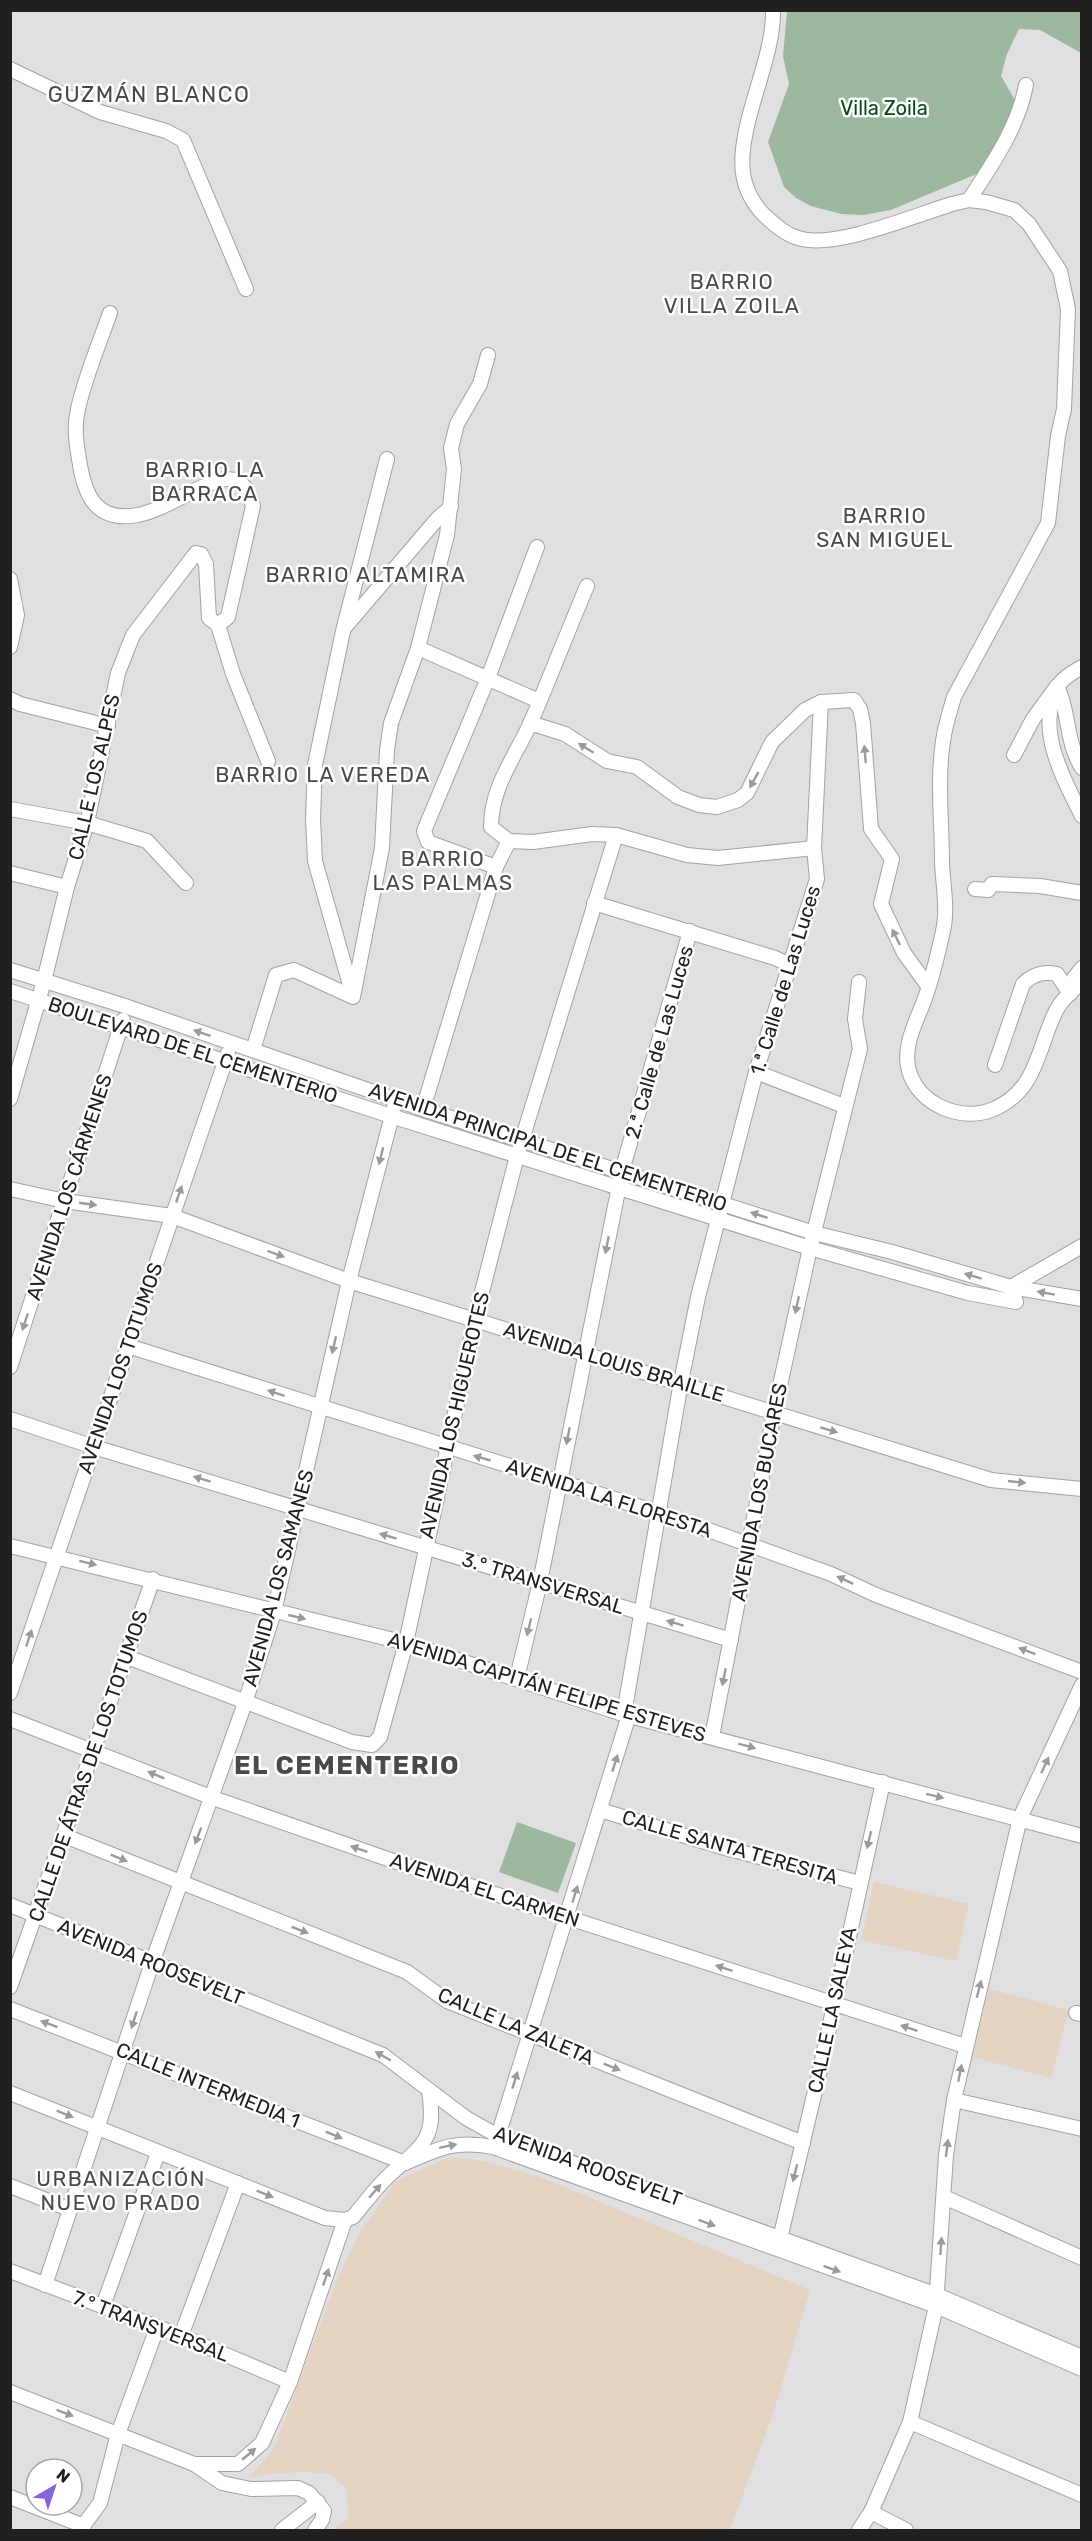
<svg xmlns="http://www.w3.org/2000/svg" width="1092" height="2541" font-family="Rubik,sans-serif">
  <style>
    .education { fill: #e5d3c3 }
    .green { fill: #9db89e }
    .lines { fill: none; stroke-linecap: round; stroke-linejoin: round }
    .minor-casing { stroke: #a3a3a4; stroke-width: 16 }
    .minor { stroke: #fff; stroke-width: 14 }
    .oneway { fill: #9b9b9b }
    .labels { text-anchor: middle; stroke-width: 5; stroke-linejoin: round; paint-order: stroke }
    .park-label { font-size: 20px; fill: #074a13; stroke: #fff }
    .street-label { font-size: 20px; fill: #202020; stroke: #fff }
    .neighbourhood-label { font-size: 21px; letter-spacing: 1.5px; fill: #49494a; stroke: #fff }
    .quarter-label { font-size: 22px; letter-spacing: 1.5px; fill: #49494a; stroke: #fff }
    .district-label { font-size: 26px; font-weight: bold; letter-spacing: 1.5px; fill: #49494a; stroke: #fff }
  </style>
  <rect width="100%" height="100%" fill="#e0e0e2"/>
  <g class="education">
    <path d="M874,1882L969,1904L956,1961L861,1940Z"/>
    <path d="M989,1989L1069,2010L1051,2078L972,2057Z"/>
    <path d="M449,2157L484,2161L543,2178L810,2290L775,2408L730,2530H334L348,2518L347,2489L330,2474L303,2472L267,2474L249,2478L274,2448L337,2280L358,2235L396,2181Z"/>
  </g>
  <g class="green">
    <path d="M787,11H1081V53L1040,30L1019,29L1007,54L1001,76L1015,100L998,150L979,173L891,210L863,215L841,214L811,206L796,198L784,187L768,142L789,84L783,56Z"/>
    <path d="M517,1822L576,1843L558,1893L499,1872Z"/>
  </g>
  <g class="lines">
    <defs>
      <g id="minor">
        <path d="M773,10C774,48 753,94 746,131C739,163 740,190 764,215C775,225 787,236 802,239C837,248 916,215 952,204L969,200L986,202L1014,210L1029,224L1060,271L1068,309L1064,409L1058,436L1048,523L954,697C950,711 945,726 943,741C937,781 942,823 942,863C943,884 948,910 943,931C938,954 932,979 924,1001C916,1022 902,1047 909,1071C919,1105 962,1123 994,1109C1037,1090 1037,1050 1055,1013C1060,1001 1072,991 1082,982"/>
        <path d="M10,69L100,112L166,131L183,140L246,289"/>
        <path d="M969,200C992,164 1018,128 1026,85"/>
        <path d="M110,313C99,344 85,377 78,409C74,426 76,442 79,459C84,494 95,523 138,515C163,511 208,479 227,479C244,479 249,492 253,506L228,617L218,625"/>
        <path d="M10,579L17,615L10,647"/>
        <path d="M587,586C568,631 550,677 531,722C515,757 491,787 491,827L509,841L533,842L592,834L616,835L687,855L718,858L814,848"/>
        <path d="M218,625L233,674L268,761"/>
        <path d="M345,627L438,518L451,507"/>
        <path d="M418,648L539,701"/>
        <path d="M1082,667C1073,672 1061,679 1057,688C1036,730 1063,778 1082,816"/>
        <path d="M10,699L20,704L108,726"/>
        <path d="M530,723L565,734L607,761L637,767L678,797L699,805L717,807L738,800L747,793L772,742L805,710L821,702L854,700L860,709L863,723L871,829L892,859L881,904L904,953L928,986"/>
        <path d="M1014,755L1033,719L1057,686C1070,713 1065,740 1082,768"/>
        <path d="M10,809L87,823L147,841L186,883"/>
        <path d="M496,867L428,842L424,831L488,678L537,547"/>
        <path d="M10,873L67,887"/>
        <path d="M975,889L988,890L992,884L1040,886L1082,893"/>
        <path d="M594,903L775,958L790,965"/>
        <path d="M10,970L128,1007L423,1109L814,1233L892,1252L1011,1287L1082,1246"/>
        <path d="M10,991L391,1116L810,1248L968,1293L1016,1302L1011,1287L1082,1299"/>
        <path d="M1070,991L1074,978L1082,968"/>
        <path d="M352,992L315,861L313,818L315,765L343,631L387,459"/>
        <path d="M253,1050L276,975L294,970L353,997L382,848L387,750L391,723L418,648L447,535L454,469L451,448L457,424L480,384L488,355"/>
        <path d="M995,1065L1023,984C1033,974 1043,971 1057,974L1070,994"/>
        <path d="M756,1072L844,1106"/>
        <path d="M10,1099L44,981L67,887L87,823L118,673L133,635L196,553L201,554L206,564L209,618L218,625"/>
        <path d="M423,1109L496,867L509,841"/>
        <path d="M10,1189L65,1201L172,1216L349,1281L991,1480L1082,1489"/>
        <path d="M128,1346L672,1517L831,1574L876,1595L1082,1672"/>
        <path d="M10,1367L123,1020"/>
        <path d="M10,1419L94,1447L731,1640"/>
        <path d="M10,1546L406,1643L626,1715L1082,1836"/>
        <path d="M127,1657L352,1742L372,1745L380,1737L406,1643L475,1319L517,1156L616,835"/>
        <path d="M517,1678L540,1582L622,1171L690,931"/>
        <path d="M10,1693L228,1053"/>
        <path d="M624,1714L681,1382L698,1297L756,1072L817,879L814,848L821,702"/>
        <path d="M10,1719L213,1798L405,1865L965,2046"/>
        <path d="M712,1737L774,1413L810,1248L860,1049L855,1019L859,982"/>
        <path d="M600,1810L725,1848L860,1883"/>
        <path d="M65,1836L407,1972L447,2001L803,2143"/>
        <path d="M10,1905L383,2055L466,2118L498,2136L937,2295L1082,2357"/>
        <path d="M10,1987L153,1579"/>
        <path d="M10,2009L405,2163"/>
        <path d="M1076,2013L1082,2014"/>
        <path d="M10,2093L325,2218L345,2220"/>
        <path d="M954,2100L1082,2129"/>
        <path d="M498,2136L629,1715"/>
        <path d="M405,2163C440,2148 455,2140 493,2147L936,2306L1082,2369"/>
        <path d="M10,2186L69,2209"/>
        <path d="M944,2197L1082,2258"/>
        <path d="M779,2243L819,2074L883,1782"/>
        <path d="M10,2271L181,2336L290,2382"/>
        <path d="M45,2285L152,1963L245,1703L274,1612L349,1281L396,1100"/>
        <path d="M103,2306L158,2153"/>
        <path d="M181,2336L238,2183"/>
        <path d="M10,2392L194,2464L222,2483L251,2489L298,2488L309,2493L324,2511L322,2520L315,2530"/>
        <path d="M910,2422L1082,2495"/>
        <path d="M194,2464H238L262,2443L290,2382L345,2220L353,2217C366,2202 378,2184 394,2171C426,2143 436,2136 429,2091"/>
        <path d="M10,2497L84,2526"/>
        <path d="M871,2512L906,2530"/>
        <path d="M80,2530L100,2503L118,2434L157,2328"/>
        <path d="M282,2530L318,2502"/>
        <path d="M859,2530L871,2512L910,2422L936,2306L946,2155L954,2100L1020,1818L1082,1685"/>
      </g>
    </defs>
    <use href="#minor" class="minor-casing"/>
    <use href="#minor" class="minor"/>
  </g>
  <defs><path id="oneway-solid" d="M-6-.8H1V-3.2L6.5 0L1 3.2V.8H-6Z" transform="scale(1.5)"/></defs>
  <g class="oneway">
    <use href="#oneway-solid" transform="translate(586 748) rotate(-148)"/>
    <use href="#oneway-solid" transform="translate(865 754) rotate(-95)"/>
    <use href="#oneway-solid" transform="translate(754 780) rotate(119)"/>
    <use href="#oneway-solid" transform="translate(896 937) rotate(-116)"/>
    <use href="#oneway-solid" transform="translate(202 1033) rotate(-161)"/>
    <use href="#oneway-solid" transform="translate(381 1156) rotate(104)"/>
    <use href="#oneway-solid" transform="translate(179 1194) rotate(-71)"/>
    <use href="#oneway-solid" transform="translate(88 1204) rotate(8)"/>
    <use href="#oneway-solid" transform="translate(759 1215) rotate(-162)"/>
    <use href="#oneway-solid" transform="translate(607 1245) rotate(101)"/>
    <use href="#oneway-solid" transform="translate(276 1254) rotate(20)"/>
    <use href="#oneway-solid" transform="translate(973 1276) rotate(-163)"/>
    <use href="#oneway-solid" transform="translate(1046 1293) rotate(-170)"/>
    <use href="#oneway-solid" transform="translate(797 1305) rotate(102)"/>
    <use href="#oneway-solid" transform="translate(25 1322) rotate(108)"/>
    <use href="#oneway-solid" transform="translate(334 1345) rotate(103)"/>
    <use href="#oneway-solid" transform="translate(276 1393) rotate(-162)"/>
    <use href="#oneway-solid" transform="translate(829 1430) rotate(17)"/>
    <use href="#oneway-solid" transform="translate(568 1436) rotate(101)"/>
    <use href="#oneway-solid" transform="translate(482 1458) rotate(-164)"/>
    <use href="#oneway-solid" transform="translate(202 1479) rotate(-163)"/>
    <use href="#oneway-solid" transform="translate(1017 1482) rotate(6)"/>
    <use href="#oneway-solid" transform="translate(388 1536) rotate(-163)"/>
    <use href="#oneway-solid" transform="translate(88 1563) rotate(14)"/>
    <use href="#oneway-solid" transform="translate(845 1580) rotate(-155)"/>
    <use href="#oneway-solid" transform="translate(297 1617) rotate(13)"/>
    <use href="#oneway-solid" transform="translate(675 1623) rotate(-163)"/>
    <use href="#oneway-solid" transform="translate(529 1627) rotate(104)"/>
    <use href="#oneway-solid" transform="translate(29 1638) rotate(-72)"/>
    <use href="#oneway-solid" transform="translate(1027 1651) rotate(-159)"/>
    <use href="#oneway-solid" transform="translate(724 1677) rotate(101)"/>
    <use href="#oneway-solid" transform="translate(747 1746) rotate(15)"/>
    <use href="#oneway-solid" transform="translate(615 1763) rotate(-73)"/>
    <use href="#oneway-solid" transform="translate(1045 1765) rotate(-65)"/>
    <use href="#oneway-solid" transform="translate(156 1775) rotate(-158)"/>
    <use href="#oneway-solid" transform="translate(935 1796) rotate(14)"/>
    <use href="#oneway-solid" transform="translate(198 1836) rotate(111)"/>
    <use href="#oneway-solid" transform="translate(869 1840) rotate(103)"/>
    <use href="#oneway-solid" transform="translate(359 1849) rotate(-161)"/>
    <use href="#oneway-solid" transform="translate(119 1858) rotate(22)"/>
    <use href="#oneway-solid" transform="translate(575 1894) rotate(-73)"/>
    <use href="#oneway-solid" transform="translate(300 1930) rotate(21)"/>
    <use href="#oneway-solid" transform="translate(724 1968) rotate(-162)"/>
    <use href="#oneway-solid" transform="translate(979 1989) rotate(-76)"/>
    <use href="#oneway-solid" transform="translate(134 2020) rotate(108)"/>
    <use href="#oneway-solid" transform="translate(49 2024) rotate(-159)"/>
    <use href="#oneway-solid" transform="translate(909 2028) rotate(-162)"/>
    <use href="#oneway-solid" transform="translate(383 2056) rotate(-151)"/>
    <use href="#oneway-solid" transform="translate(612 2067) rotate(22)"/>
    <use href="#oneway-solid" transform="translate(960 2073) rotate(-79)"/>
    <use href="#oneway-solid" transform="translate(515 2080) rotate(-73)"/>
    <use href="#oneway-solid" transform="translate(65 2114) rotate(22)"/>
    <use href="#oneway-solid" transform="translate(334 2135) rotate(22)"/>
    <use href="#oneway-solid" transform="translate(448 2146) rotate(-12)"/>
    <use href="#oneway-solid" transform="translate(947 2148) rotate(-83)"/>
    <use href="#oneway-solid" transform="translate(795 2173) rotate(104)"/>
    <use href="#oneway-solid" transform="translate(375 2191) rotate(-49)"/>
    <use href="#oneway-solid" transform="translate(265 2194) rotate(22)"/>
    <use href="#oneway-solid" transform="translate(707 2223) rotate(20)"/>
    <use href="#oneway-solid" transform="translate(941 2246) rotate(-86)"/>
    <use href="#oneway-solid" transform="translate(832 2269) rotate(20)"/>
    <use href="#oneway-solid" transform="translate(326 2277) rotate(-71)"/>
    <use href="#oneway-solid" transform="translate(65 2413) rotate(21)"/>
    <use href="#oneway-solid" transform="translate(249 2454) rotate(-40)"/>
  </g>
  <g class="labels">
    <g class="park-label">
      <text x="884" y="115">Villa Zoila</text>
    </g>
    <g class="street-label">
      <text transform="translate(94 777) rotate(-77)" y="7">CALLE LOS ALPES</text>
      <text transform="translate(785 980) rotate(-73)" y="7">1.ª Calle de Las Luces</text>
      <text transform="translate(659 1042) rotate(-74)" y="7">2.ª Calle de Las Luces</text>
      <text transform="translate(193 1050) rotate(18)" y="7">BOULEVARD DE EL CEMENTERIO</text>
      <text transform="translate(548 1147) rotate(18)" y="7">AVENIDA PRINCIPAL DE EL CEMENTERIO</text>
      <text transform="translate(69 1187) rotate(-72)" y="7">AVENIDA LOS CÁRMENES</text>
      <text transform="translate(614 1362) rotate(17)" y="7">AVENIDA LOUIS BRAILLE</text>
      <text transform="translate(120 1368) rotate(-71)" y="7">AVENIDA LOS TOTUMOS</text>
      <text transform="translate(454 1415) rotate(-77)" y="7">AVENIDA LOS HIGUEROTES</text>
      <text transform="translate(759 1492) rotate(-79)" y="7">AVENIDA LOS BUCARES</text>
      <text transform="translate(609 1498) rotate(18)" y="7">AVENIDA LA FLORESTA</text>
      <text transform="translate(278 1578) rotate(-75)" y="7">AVENIDA LOS SAMANES</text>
      <text transform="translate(543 1583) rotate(17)" y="7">3.° TRANSVERSAL</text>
      <text transform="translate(547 1687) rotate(17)" y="7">AVENIDA CAPITÁN FELIPE ESTEVES</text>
      <text transform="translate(88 1766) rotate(-71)" y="7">CALLE DE ÁTRAS DE LOS TOTUMOS</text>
      <text transform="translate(730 1847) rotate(16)" y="7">CALLE SANTA TERESITA</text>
      <text transform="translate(485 1890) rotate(18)" y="7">AVENIDA EL CARMEN</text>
      <text transform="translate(151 1962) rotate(22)" y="7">AVENIDA ROOSEVELT</text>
      <text transform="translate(832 2010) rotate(-78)" y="7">CALLE LA SALEYA</text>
      <text transform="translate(516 2026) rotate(23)" y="7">CALLE LA ZALETA</text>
      <text transform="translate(208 2085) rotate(22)" y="7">CALLE INTERMEDIA 1</text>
      <text transform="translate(588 2166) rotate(20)" y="7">AVENIDA ROOSEVELT</text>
      <text transform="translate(151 2326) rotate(21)" y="7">7.° TRANSVERSAL</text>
    </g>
    <g class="neighbourhood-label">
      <text x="732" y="289">BARRIO<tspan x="732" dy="24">VILLA ZOILA</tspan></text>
      <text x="205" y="477">BARRIO LA<tspan x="205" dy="24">BARRACA</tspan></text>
      <text x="885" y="523">BARRIO<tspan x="885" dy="24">SAN MIGUEL</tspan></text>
      <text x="366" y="582">BARRIO ALTAMIRA</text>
      <text x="323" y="782">BARRIO LA VEREDA</text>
      <text x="443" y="866">BARRIO<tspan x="443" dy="24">LAS PALMAS</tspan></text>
      <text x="121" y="2186">URBANIZACIÓN<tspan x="121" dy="24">NUEVO PRADO</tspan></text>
    </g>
    <g class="quarter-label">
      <text x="149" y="102">GUZMÁN BLANCO</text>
    </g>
    <g class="district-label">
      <text x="347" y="1774">EL CEMENTERIO</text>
    </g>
  </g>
  <rect width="1092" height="2541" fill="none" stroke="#202020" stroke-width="24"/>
  <g transform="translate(54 2487) rotate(39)"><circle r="28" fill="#ffffff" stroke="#a6a6a6" stroke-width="1.5"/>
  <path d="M0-4.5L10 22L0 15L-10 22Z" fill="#8763de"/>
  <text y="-9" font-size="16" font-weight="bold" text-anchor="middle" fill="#202020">N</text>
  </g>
</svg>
